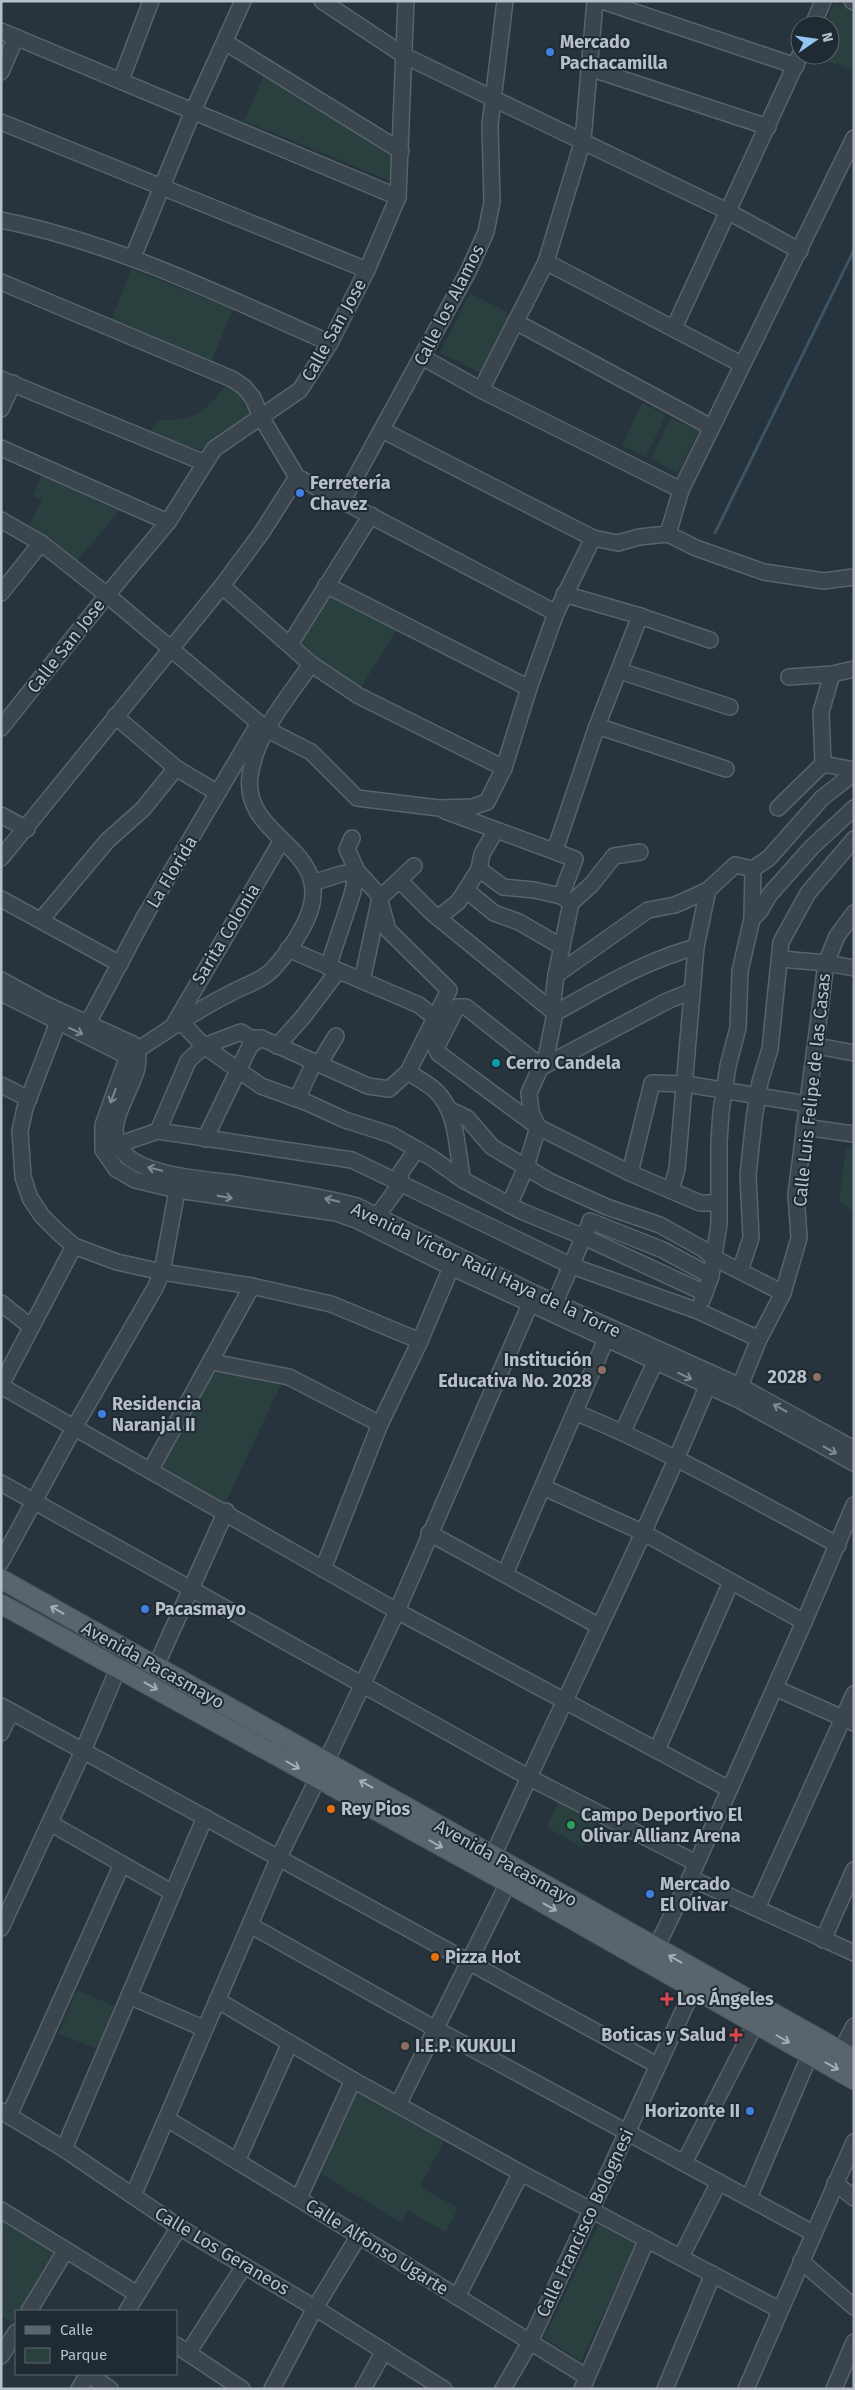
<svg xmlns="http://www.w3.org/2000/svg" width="855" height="2390" font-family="'Fira Sans',sans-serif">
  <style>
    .green { fill: #2a403f }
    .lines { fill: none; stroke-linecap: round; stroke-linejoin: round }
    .stream { stroke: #3e5464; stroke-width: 3 }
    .minor-casing { stroke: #58636b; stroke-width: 18 }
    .major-casing { stroke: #444e56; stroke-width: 21 }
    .minor { stroke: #3a454d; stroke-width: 15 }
    .major { stroke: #59646d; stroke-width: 19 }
    .oneway { stroke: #7f8991 }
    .oneway2 { stroke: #a4aeb6 }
    .shop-dot { fill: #3f7fe0; stroke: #1f2a32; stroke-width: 2 }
    .culture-dot { fill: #0f9aa8; stroke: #1f2a32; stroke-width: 2 }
    .education-dot { fill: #8d6e63; stroke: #1f2a32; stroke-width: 2 }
    .food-dot { fill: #e8710a; stroke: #1f2a32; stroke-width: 2 }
    .leisure-dot { fill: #2e9e5b; stroke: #1f2a32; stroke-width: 2 }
    .health-dot { fill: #e0444e; stroke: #1f2a32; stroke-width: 2 }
    .labels { text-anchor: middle; stroke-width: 4; stroke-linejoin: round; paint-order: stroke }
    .poi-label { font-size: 18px; font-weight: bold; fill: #b7c0c8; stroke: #1f2a32; text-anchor: start }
    .street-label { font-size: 18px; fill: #b7c0c8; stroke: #1f2a32 }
  </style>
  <rect width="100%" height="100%" fill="#27333d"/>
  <g class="green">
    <path d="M834,3L854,9V71L813,56L830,55V25H825Z"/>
    <path d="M265,73L396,155L395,183L244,121Z"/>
    <path d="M131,269L233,309L211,362L111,322Z"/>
    <path d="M470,293L510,314L481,373L440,353Z"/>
    <path d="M227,384L238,392L253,416L199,450L149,433L159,420C199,420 203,413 227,384Z"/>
    <path d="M642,403L666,415L646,457L622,446Z"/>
    <path d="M670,418L699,431L678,473L651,459Z"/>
    <path d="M42,475L119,511L76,562L30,524L42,500L33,496Z"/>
    <path d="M332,593L399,626L360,689L298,646Z"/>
    <path d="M846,1148L854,1150V1212L839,1201Z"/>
    <path d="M214,1366L283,1380L224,1506L156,1468Z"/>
    <path d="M559,1802L597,1822L583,1848L546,1827Z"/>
    <path d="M77,1990L117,2007L101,2050L58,2034Z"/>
    <path d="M356,2091L445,2139L420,2187L458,2208L446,2232L408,2211L402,2223L318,2172Z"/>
    <path d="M1,2218L55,2251L12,2322L1,2316Z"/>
    <path d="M598,2225L636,2244L581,2361L544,2338Z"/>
  </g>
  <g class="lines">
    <path class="stream" d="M715,533L854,250"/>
    <defs>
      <g id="minor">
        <path d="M322,1L405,56L729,212L800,251"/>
        <path d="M602,1L796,66"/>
        <path d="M852,1L854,2"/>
        <path d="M813,25L823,1"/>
        <path d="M1,31L398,197"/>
        <path d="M225,42L401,151"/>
        <path d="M589,68L768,127"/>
        <path d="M1,72L16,37"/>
        <path d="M121,80L151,1"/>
        <path d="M1,122L367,270"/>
        <path d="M1,220C116,243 223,296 330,343"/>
        <path d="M133,257L193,111L243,1"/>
        <path d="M546,262L741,364"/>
        <path d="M1,282L232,379L244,387L253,398L261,417L297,477L556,613"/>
        <path d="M516,322L711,427"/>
        <path d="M674,328L800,55"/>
        <path d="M422,357L481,390L681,490"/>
        <path d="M1,379L205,463"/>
        <path d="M481,390L546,262L583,140L595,1"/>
        <path d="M1,409L13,383"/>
        <path d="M382,430L593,538L618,543L639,537L668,534L696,548L764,572L824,581L854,577"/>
        <path d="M1,448L168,522"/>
        <path d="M342,502L468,272L486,232L492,202L490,125L505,1"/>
        <path d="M1,520L41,543L107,595L266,729L311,752L357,798L439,808L472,807L487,802L504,768L529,688L556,613L593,538"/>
        <path d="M668,534L681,490L854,138"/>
        <path d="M326,585L529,688"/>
        <path d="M222,586L311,664L359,696L504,768"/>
        <path d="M1,593L41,543"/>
        <path d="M564,594L640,616L710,640"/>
        <path d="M290,644L371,515"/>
        <path d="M620,671L730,707"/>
        <path d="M789,677L832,674L854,669"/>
        <path d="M115,716L176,768L216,792"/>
        <path d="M597,726L726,769"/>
        <path d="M1,728L107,595L168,522L214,449L300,390L330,343L367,270L398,197L406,1"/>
        <path d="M823,764L854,770"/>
        <path d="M778,808L823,764L821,712L832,674"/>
        <path d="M445,811L575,859L561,896L571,903L556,975L553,1000L555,1013L547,1053L529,1093L531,1112L538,1127L526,1167L509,1205"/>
        <path d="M1,815L27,829"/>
        <path d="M352,838L347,849L357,871L378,894L388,930L449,990L408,1072L389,1089L368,1086L261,1038H250L241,1032L204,1046L188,1061L158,1131L352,1160L572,1266L698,1311L759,1339"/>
        <path d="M555,850L597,726L640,616"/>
        <path d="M1,858L222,586L262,532L297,477"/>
        <path d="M479,869L503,887L534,890L561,896"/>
        <path d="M400,881L431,912L555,1013C602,987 644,961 696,947"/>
        <path d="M312,883L341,874L357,871L352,895L328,967"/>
        <path d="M466,890L494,913L519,922L562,947"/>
        <path d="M1,899L120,964"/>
        <path d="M571,903L592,884L614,856L640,852"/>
        <path d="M438,918L458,902L466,890L479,869L482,854L496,830"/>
        <path d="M752,919L753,869L769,858L822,798L854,773"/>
        <path d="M41,920L107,841L143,809L176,768"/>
        <path d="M288,949L419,1005L435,1018"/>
        <path d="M781,959L826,963L854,968"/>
        <path d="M556,975L648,910L675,905L708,890L735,865L753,869"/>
        <path d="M1,980L45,1004L133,1044C156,1075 89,1123 127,1156C150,1176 203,1179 233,1183C275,1190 316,1195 357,1206L534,1293L740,1386L854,1449"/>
        <path d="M362,981L380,898L414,866"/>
        <path d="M692,991L667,1001L542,1067L466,1007H457L436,1048L438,1053L538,1127L630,1173L700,1203H718"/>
        <path d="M1,993L125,1055L126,1061L103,1125V1150L116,1169L135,1180L177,1190L336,1213L356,1220L451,1267L741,1401L854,1463"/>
        <path d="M58,1022L25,1108L20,1131L23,1177L30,1198L42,1216L58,1232L74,1246L117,1262L162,1272L252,1286L331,1304L420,1341"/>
        <path d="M181,1022L204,1046L261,1086L308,1103L345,1120L392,1135L432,1158L463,1180L521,1211L584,1237L705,1293"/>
        <path d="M88,1023L145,916L259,723"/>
        <path d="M173,1026L282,840"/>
        <path d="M277,1046L303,1017L338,971"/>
        <path d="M817,1046L854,1053"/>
        <path d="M137,1050C168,1030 198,1009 231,993C245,985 262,981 273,969C283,958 293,945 300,932C350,849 241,843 250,776C256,733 288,698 311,664"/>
        <path d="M408,1072C417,1078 429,1084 437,1092C459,1115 456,1151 463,1180"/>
        <path d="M1,1085L29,1099"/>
        <path d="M297,1099L314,1063L321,1061L336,1036"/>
        <path d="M450,1110L467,1118L492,1147L549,1181L607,1207L660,1225L703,1249L714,1258L783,1293"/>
        <path d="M804,1127L854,1134"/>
        <path d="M205,1139L250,1046L261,1038"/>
        <path d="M117,1145L158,1131"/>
        <path d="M630,1173L652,1083L686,1084L807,1104"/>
        <path d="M671,1190L677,1169L696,947L708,890"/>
        <path d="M377,1216L394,1193L400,1183L401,1172L417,1149"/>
        <path d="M590,1221L663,1250L711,1276"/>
        <path d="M740,1271L751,1238L748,1175L754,1119L760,1082L770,1049L781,942L808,893L854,839"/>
        <path d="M702,1300L711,1276L719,1224V1142L721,1112L728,1066L738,1028L740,971L752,919L760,911L770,894L812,847L854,808"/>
        <path d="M555,1302L588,1227"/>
        <path d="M1,1303L31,1327"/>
        <path d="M212,1362L289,1377L380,1424"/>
        <path d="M1,1385L74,1246"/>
        <path d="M1,1386L397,1611L729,1789"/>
        <path d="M740,1386L759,1339L783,1293L799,1238L796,1194L826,963L837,936L854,913"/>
        <path d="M577,1413C667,1450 752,1499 838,1545"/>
        <path d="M623,1431L659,1354"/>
        <path d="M151,1469L252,1286"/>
        <path d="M1,1483L528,1777L696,1863"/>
        <path d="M543,1487L644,1533L804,1622"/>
        <path d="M429,1533L599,1626"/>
        <path d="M1,1562L75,1426L155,1288L162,1272L179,1180"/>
        <path d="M323,1569L380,1424L420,1341L455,1258"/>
        <path d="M505,1574L610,1330"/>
        <path d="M156,1666L226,1511"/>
        <path d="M775,1688L854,1723"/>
        <path d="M1,1706L657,2065"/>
        <path d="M1,1733L11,1712"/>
        <path d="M657,1750L731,1582"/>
        <path d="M326,1762L397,1611L530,1304"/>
        <path d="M50,1823L173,1893"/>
        <path d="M493,1856C565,1696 644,1540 711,1377"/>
        <path d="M690,1878L854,1953"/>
        <path d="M757,1908L854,1694"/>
        <path d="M250,1925L434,2028L813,2233"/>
        <path d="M1,1928L83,1751L126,1650"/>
        <path d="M823,1940L854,1870"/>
        <path d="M656,1948L690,1878L804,1622L854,1505"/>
        <path d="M129,1996L205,2029"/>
        <path d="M217,2000L353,2080L521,2173L780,2310"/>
        <path d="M841,2051L854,2026"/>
        <path d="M398,2105L508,1883"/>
        <path d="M1,2111L64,2149L179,2227L315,2308L444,2389"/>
        <path d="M9,2116L122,1864"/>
        <path d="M167,2119C308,2203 447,2291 587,2377"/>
        <path d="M64,2149L205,1817"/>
        <path d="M237,2161L290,2043"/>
        <path d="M684,2163L760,2015"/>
        <path d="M835,2183L854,2198"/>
        <path d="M133,2196L279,1857L318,1778"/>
        <path d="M299,2198L353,2080"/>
        <path d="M749,2198L814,2045"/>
        <path d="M1,2210L137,2294"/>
        <path d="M681,2257L719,2182"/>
        <path d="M801,2261L854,2307"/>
        <path d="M457,2297L521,2173"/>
        <path d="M29,2311L66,2250"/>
        <path d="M127,2311L179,2227"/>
        <path d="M176,2345L242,2389"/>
        <path d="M188,2353L244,2266"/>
        <path d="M1,2356L16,2332"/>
        <path d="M88,2374L110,2389"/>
        <path d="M79,2389L88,2374"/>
        <path d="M272,2389L315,2308L358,2237"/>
        <path d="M363,2389L384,2351"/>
        <path d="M503,2389L530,2342L698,1979"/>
        <path d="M582,2389L647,2239"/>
        <path d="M665,2389L713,2274"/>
        <path d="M746,2389L854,2142"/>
        <path d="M834,2389L854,2342"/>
      </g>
      <g id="major">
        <path d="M1,1579L841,2051L854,2060"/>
        <path d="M1,1604L508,1883L854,2080"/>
      </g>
    </defs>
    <use href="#minor" class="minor-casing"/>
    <use href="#major" class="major-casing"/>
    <use href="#minor" class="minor"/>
    <use href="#major" class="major"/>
  </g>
  <defs><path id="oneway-shaft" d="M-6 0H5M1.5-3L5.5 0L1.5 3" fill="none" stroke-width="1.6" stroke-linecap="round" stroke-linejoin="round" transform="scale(1.25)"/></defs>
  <g class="oneway">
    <use href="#oneway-shaft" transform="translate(76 1031) rotate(24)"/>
    <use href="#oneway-shaft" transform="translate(113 1096) rotate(111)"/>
    <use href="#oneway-shaft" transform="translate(155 1169) rotate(-167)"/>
    <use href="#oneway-shaft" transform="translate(225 1197) rotate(9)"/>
    <use href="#oneway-shaft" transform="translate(332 1200) rotate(-166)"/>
    <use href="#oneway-shaft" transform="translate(685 1376) rotate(25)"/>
    <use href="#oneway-shaft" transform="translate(780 1408) rotate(-151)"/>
    <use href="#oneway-shaft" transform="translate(830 1450) rotate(29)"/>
  </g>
  <g class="oneway2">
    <use href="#oneway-shaft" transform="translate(57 1610) rotate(-151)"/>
    <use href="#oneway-shaft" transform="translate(151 1686) rotate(29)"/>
    <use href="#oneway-shaft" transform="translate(293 1765) rotate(29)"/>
    <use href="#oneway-shaft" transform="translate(366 1784) rotate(-151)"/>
    <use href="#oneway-shaft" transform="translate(436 1844) rotate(29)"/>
    <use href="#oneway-shaft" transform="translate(550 1907) rotate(29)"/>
    <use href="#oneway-shaft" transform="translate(675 1959) rotate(-151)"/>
    <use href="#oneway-shaft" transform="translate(783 2039) rotate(30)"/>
    <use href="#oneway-shaft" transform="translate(832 2066) rotate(29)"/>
  </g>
  <g class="shop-dot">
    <circle cx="550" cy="52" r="5"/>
    <circle cx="300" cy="493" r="5"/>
    <circle cx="102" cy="1414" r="5"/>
    <circle cx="145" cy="1609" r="5"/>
    <circle cx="650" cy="1894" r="5"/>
    <circle cx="750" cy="2111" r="5"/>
  </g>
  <circle class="culture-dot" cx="496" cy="1063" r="5"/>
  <g class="education-dot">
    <circle cx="602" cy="1370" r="5"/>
    <circle cx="817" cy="1377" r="5"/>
    <circle cx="405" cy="2046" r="5"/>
  </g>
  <g class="food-dot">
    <circle cx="331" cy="1809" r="5"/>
    <circle cx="435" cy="1957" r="5"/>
  </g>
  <circle class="leisure-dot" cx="571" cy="1825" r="5"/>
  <g class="health-dot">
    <path d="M664.5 1991.5h5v5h5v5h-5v5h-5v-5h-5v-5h5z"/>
    <path d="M733.5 2027.5h5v5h5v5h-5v5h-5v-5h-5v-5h5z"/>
  </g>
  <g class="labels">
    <g class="poi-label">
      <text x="560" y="48">Mercado<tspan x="560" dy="21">Pachacamilla</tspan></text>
      <text x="310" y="489">Ferretería<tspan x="310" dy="21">Chavez</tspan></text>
      <text x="506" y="1069">Cerro Candela</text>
      <text x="592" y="1366" text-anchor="end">Institución<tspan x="592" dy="21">Educativa No. 2028</tspan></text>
      <text x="807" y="1383" text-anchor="end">2028</text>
      <text x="112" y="1410">Residencia<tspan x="112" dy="21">Naranjal II</tspan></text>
      <text x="155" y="1615">Pacasmayo</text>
      <text x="341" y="1815">Rey Pios</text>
      <text x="581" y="1821">Campo Deportivo El<tspan x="581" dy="21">Olivar Allianz Arena</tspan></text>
      <text x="660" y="1890">Mercado<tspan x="660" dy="21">El Olivar</tspan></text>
      <text x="445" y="1963">Pizza Hot</text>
      <text x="677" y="2005">Los Ángeles</text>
      <text x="726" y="2041" text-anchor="end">Boticas y Salud</text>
      <text x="415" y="2052">I.E.P. KUKULI</text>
      <text x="740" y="2117" text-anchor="end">Horizonte II</text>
    </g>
    <g class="street-label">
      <text transform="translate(449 305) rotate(-63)" y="6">Calle los Alamos</text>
      <text transform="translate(334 330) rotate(-61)" y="6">Calle San Jose</text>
      <text transform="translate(66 646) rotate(-52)" y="6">Calle San Jose</text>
      <text transform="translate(172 872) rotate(-59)" y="6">La Florida</text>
      <text transform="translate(226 934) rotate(-59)" y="6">Sarita Colonia</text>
      <text transform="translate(812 1090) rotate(-84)" y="6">Calle Luis Felipe de las Casas</text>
      <text transform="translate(486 1270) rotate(25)" y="6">Avenida Víctor Raúl Haya de la Torre</text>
      <text transform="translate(153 1665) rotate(29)" y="6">Avenida Pacasmayo</text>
      <text transform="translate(506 1863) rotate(29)" y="6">Avenida Pacasmayo</text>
      <text transform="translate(585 2223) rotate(-65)" y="6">Calle Francisco Bolognesi</text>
      <text transform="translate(377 2247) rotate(32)" y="6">Calle Alfonso Ugarte</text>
      <text transform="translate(222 2251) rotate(31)" y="6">Calle Los Geraneos</text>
    </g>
  </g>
  <rect width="855" height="2390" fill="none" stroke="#b7c0c8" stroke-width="5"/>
  <rect x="15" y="2310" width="162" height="65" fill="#1f2a32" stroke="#5c666e"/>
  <rect x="25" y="2326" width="25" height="8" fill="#59646d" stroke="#5c666e"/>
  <text x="60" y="2335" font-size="15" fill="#b7c0c8">Calle</text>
  <rect x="25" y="2348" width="25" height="15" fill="#2a403f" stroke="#5c666e"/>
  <text x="60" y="2360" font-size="15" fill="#b7c0c8">Parque</text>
  <g transform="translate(815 40) rotate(77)"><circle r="24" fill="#1f2a32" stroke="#5c666e"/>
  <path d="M0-4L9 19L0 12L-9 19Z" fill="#94c4f0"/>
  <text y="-8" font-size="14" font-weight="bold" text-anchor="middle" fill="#b7c0c8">N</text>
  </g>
</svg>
